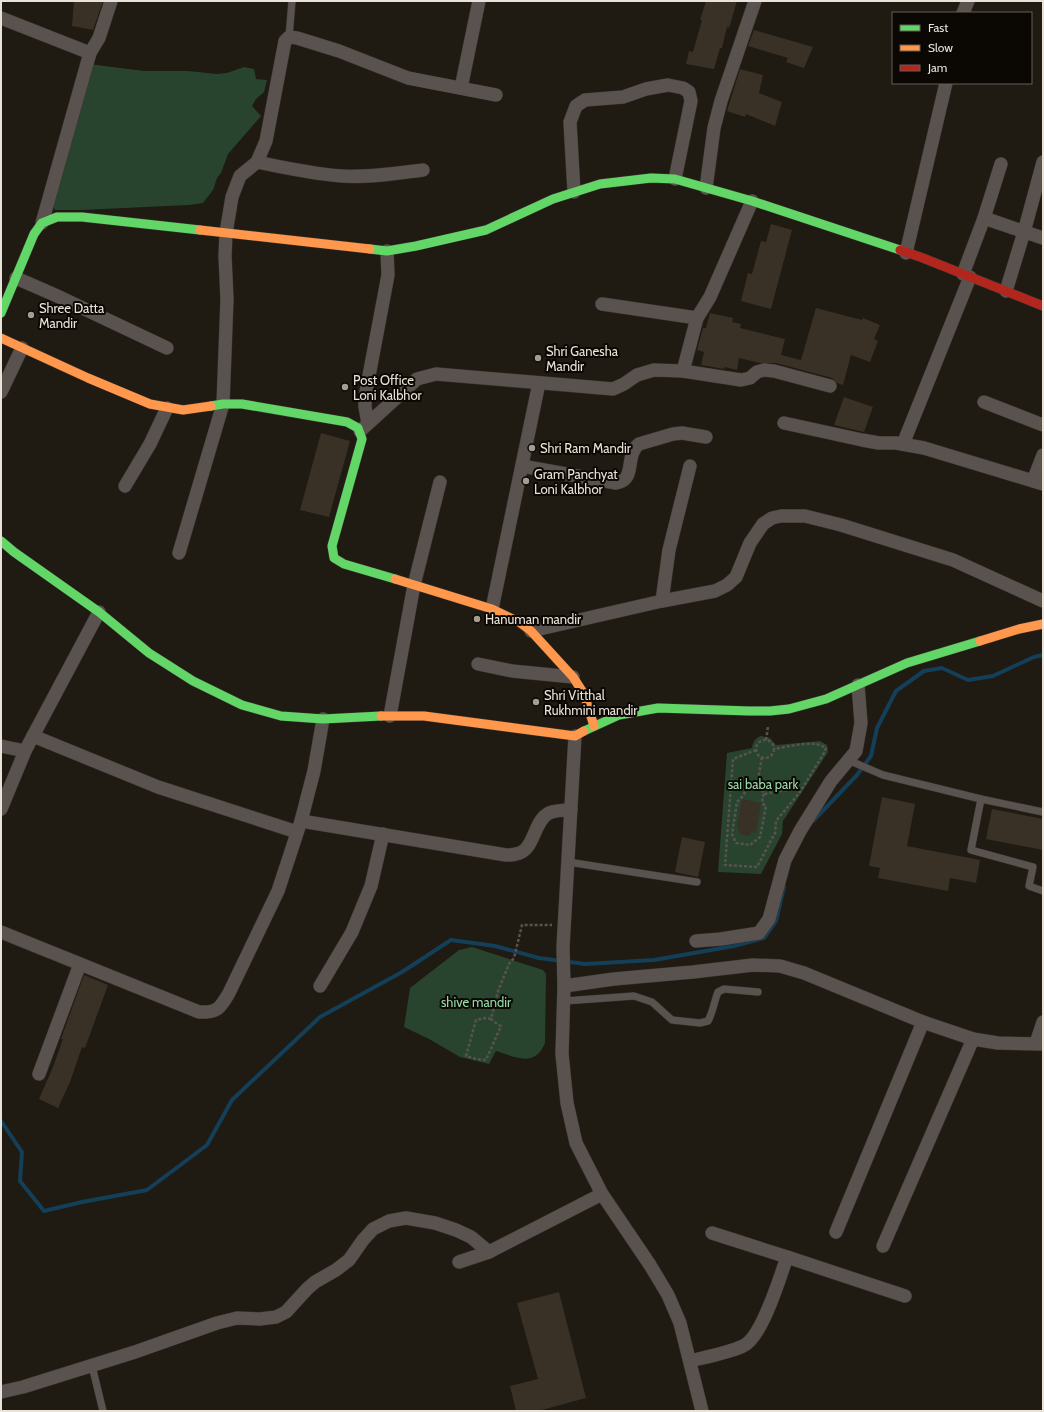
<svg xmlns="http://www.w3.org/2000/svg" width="1044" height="1412" font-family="Cabin,sans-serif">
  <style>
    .green { fill: #28442f }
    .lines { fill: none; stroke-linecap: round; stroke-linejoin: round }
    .stream { stroke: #133f59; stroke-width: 4 }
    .building { fill: #393125 }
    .lane-casing { stroke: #3a352f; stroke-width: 8 }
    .street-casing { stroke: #3a352f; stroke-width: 14 }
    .fast-casing { stroke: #3a352f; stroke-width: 10 }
    .slow-casing { stroke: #3a352f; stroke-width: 10 }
    .jam-casing { stroke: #3a352f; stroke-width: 10 }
    .path { stroke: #59534f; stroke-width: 2.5; stroke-dasharray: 3 2; stroke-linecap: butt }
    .lane { stroke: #5a524e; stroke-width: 7 }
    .street { stroke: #5a524e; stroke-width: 13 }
    .fast { stroke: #63d668; stroke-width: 9 }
    .slow { stroke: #ff974d; stroke-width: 9 }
    .jam { stroke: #b3261e; stroke-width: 9 }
    .poi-dot { fill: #a29c93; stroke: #0b0703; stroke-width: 1.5 }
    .labels { text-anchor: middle; stroke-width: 4; stroke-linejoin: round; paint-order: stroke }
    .poi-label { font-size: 13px; fill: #e9e2d8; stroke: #0b0703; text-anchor: start }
    .park-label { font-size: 13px; fill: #95dca8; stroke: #0b0703 }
  </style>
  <rect width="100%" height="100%" fill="#1f1a12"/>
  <g class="green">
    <path d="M89,64L144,71H188L217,74L227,73L244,67L254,69L256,79L267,80L264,92L256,99L252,106L261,116L228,154L221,173L217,178L213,190L203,203L189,205L81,210H55L50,201Z"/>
    <path d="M761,736L770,738L776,745L820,741L827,745L828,752L783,821L782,834L761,874L718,872L727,753L752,748C753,742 755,738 761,736Z"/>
    <path d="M472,947L543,970L546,974L545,1043C535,1068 515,1057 496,1051L489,1064L460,1057L429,1039L404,1027L410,988L459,950Z"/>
  </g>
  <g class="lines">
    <g class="stream">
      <path d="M813,821L857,775L871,756L877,728L896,691L924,671L942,668L968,680L993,676L1034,657L1043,655"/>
      <path d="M1,1121L22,1152L20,1181L44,1211L82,1202L147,1190L207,1145L232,1100L320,1017L402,972L451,940L495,946L539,958L585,964L654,960L734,946L764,938L776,921L784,887"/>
    </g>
  </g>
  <g class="building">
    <path d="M74,1H103L93,30L72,26Z"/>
    <path d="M706,1H737L729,28L727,27L722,48H720L714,69L686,64L689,51L693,52L702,20H700Z"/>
    <path d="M754,30L813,47L804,68L786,62L788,58L748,46Z"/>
    <path d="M740,69L763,75L759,93L782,102L775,126L746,114L745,117L727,111Z"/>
    <path d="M771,224L792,230L771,309L741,301L748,273L752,274L761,241L766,242Z"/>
    <path d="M816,308L862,320L863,318L880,325L874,339L878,341L870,362L851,355L843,385L837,383L832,378L776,363H760L739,358L737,370L725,367L724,369L701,365L704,352L697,350L703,328H706L710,313L733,318L732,322L741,324L740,328L785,339L781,355L801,360Z"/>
    <path d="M844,397L873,407L864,432L834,425Z"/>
    <path d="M321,433L350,441L329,517L300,510Z"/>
    <path d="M882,797L915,804L907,846L980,860L976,883L950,878L948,891L878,878L880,868L869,866Z"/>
    <path d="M742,799L761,803L756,833L752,832L749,836L740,834L737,826Z"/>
    <path d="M992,809L1043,819V850L986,839Z"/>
    <path d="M682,837L705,842L698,877L675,872Z"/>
    <path d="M84,975L108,985L85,1048L82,1047L70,1082L58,1108L39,1099L53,1067L63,1039H61Z"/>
    <path d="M559,1292L586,1398L538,1411H516L510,1386L538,1379L517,1303Z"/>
  </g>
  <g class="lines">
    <defs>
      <g id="lane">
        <path d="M289,37L292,1"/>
        <path d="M848,760L883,775L981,799L1043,812"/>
        <path d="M981,799L971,850L1033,867L1029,886L1043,891"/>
        <path d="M568,862L697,882"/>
        <path d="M564,1001L634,996L652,1002L672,1020L700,1023L708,1021C713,1012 714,1002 718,992L724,989L758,992"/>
        <path d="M92,1366L103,1411"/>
      </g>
      <g id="street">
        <path d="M963,13L968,1"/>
        <path d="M1,18L90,53"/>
        <path d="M461,88L479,1"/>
        <path d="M257,162C285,168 314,174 342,176C369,178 396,173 423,170"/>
        <path d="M706,188L714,128L721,101L755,1"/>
        <path d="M574,192L570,122L576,106L585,100L623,97L646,89L668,85L683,88L689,92L691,101L675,179"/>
        <path d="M984,218L1043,238"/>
        <path d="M42,223L90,53L99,38L111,1"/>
        <path d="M906,253L946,83"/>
        <path d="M963,274L984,218L1001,164"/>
        <path d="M16,278L55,295L167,348"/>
        <path d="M1006,291L1024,232L1043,162"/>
        <path d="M602,304L697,318"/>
        <path d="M683,371L697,318L710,297L752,201"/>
        <path d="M1,392L22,348"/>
        <path d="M984,402L1043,425"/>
        <path d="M368,423L365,407V397L388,275L387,251"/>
        <path d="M784,423L862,440L879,443H896L924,448L1043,484"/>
        <path d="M360,431L417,379L436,374L613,389L624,384L637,375L654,370L683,371L741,380L750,378L757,372L764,370L774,371L830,386"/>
        <path d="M903,444L970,277"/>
        <path d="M522,466L616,483C637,480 624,456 639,444L673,434L682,433L706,437"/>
        <path d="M1033,481L1043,455"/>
        <path d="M125,486L150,444L167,408"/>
        <path d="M179,553L223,404L227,299L225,256L226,233L232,197L240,176L257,162L266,141L285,41L289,37L297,38L339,51L408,78L496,95"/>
        <path d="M662,601L669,550L690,466"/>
        <path d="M492,609L539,383"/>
        <path d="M531,631L662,601L715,591L727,585L736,577L750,543L763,524L772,518L781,516H805L841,525L953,560L1043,601"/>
        <path d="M478,664L512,671L573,677"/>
        <path d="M390,716L414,585L440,482"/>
        <path d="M33,736L158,787L297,832"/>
        <path d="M575,736L563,947L564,986L562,1054L567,1103L576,1143L602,1194L650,1265L668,1295L680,1323L702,1411"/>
        <path d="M1,746L25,751"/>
        <path d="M1,809L25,751L99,612"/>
        <path d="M301,821L506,855C509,855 513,855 516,854C535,851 533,821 549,813C556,810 563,810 571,810"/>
        <path d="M1,932L199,1012C218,1013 220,1008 229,993L278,891L301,821L314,771L323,719"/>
        <path d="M696,941L721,939L759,933L769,919L785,860L800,831L831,781L856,751L861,723L858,685"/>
        <path d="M320,986L352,932L371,886L383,834"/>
        <path d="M564,986L614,979L693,972L753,965L780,966L804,973L923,1022L973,1039L998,1043L1043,1044"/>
        <path d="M1036,1043L1043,1022"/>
        <path d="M39,1074L80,964"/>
        <path d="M836,1232L923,1022"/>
        <path d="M883,1246L973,1039"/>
        <path d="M787,1257L905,1296"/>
        <path d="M459,1262L489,1252L602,1194"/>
        <path d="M690,1361C706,1357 728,1353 743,1346C762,1338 780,1277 787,1257L712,1233"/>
        <path d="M1,1392L23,1387L135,1352L217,1323L237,1318L260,1319L276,1317L286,1312L307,1289L315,1282L336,1270L349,1260L363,1240L373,1229L389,1221L406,1218L435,1223L456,1230L471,1237L489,1252"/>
      </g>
      <g id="fast">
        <path d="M370,249L387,251L416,246L486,230L553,199L600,184L651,178L675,179L752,201L900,250"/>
        <path d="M1,313L34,234L42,223L57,217H82L200,230"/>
        <path d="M211,406L223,404H242L347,422L358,428L362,439L332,546L334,558L344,564L395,579"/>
        <path d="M1,541L14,552L99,612L149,653L193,681L242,705L281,716L323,719L381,716"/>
        <path d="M584,731L619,715L658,708L749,711H770L789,709L826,699L907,663L980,641"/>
      </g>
      <g id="slow">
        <path d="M200,230L370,249"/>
        <path d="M1,338L88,378L150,404L183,410L211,406"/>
        <path d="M395,579L492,609L519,622L531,631L573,677L584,694L594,726"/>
        <path d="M980,641L1019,629L1043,624"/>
        <path d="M381,716H424L575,736L584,731"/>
      </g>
      <path id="jam" d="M900,250L923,258L1043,306"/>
    </defs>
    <use href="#lane" class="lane-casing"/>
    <use href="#street" class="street-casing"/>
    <use href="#fast" class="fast-casing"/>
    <use href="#slow" class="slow-casing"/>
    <use href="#jam" class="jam-casing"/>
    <g class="path">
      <path d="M766,740L768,727"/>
      <circle cx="765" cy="749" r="9"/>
      <path d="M756,750L733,759L725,865L757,867L775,833L776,821L800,792"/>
      <path d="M757,785L762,757"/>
      <path d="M764,794L762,798L763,804L766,806L760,837L750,845L736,843L732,834L737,802L743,796L748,786C757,785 760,785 764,794L793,789L800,792L824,753L826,748C814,739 788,747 773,749"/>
      <path d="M491,1019L485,1018L476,1020L466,1056L476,1059L486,1060L501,1026L497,1024L491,1019L498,991L509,964L514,958L522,925H552"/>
    </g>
    <use href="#lane" class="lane"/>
    <use href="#street" class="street"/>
    <use href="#fast" class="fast"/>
    <use href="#slow" class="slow"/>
    <use href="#jam" class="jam"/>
  </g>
  <g class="poi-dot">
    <circle cx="31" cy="315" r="4"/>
    <circle cx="538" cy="358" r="4"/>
    <circle cx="345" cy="387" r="4"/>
    <circle cx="532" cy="448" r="4"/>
    <circle cx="526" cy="481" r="4"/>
    <circle cx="477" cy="619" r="4"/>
    <circle cx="536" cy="702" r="4"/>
  </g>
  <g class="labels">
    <g class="poi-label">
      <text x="39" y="313">Shree Datta<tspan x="39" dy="15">Mandir</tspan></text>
      <text x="546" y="356">Shri Ganesha<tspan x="546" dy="15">Mandir</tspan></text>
      <text x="353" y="385">Post Office<tspan x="353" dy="15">Loni Kalbhor</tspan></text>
      <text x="540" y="453">Shri Ram Mandir</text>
      <text x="534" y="479">Gram Panchyat<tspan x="534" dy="15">Loni Kalbhor</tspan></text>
      <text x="485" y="624">Hanuman mandir</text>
      <text x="544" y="700">Shri Vitthal<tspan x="544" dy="15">Rukhmini mandir</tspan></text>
    </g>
    <g class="park-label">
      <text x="763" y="789">sai baba park</text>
      <text x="476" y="1007">shive mandir</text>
    </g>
  </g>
  <rect width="1044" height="1412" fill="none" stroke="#e9e2d8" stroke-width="4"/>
  <rect x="892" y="12" width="140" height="72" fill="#0b0703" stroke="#645f58"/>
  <rect x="900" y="25" width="20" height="6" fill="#63d668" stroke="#645f58"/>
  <text x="928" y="32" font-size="12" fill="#e9e2d8">Fast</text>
  <rect x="900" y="45" width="20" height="6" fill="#ff974d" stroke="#645f58"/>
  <text x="928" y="52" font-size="12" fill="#e9e2d8">Slow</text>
  <rect x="900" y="65" width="20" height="6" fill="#b3261e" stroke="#645f58"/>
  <text x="928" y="72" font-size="12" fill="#e9e2d8">Jam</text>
</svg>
